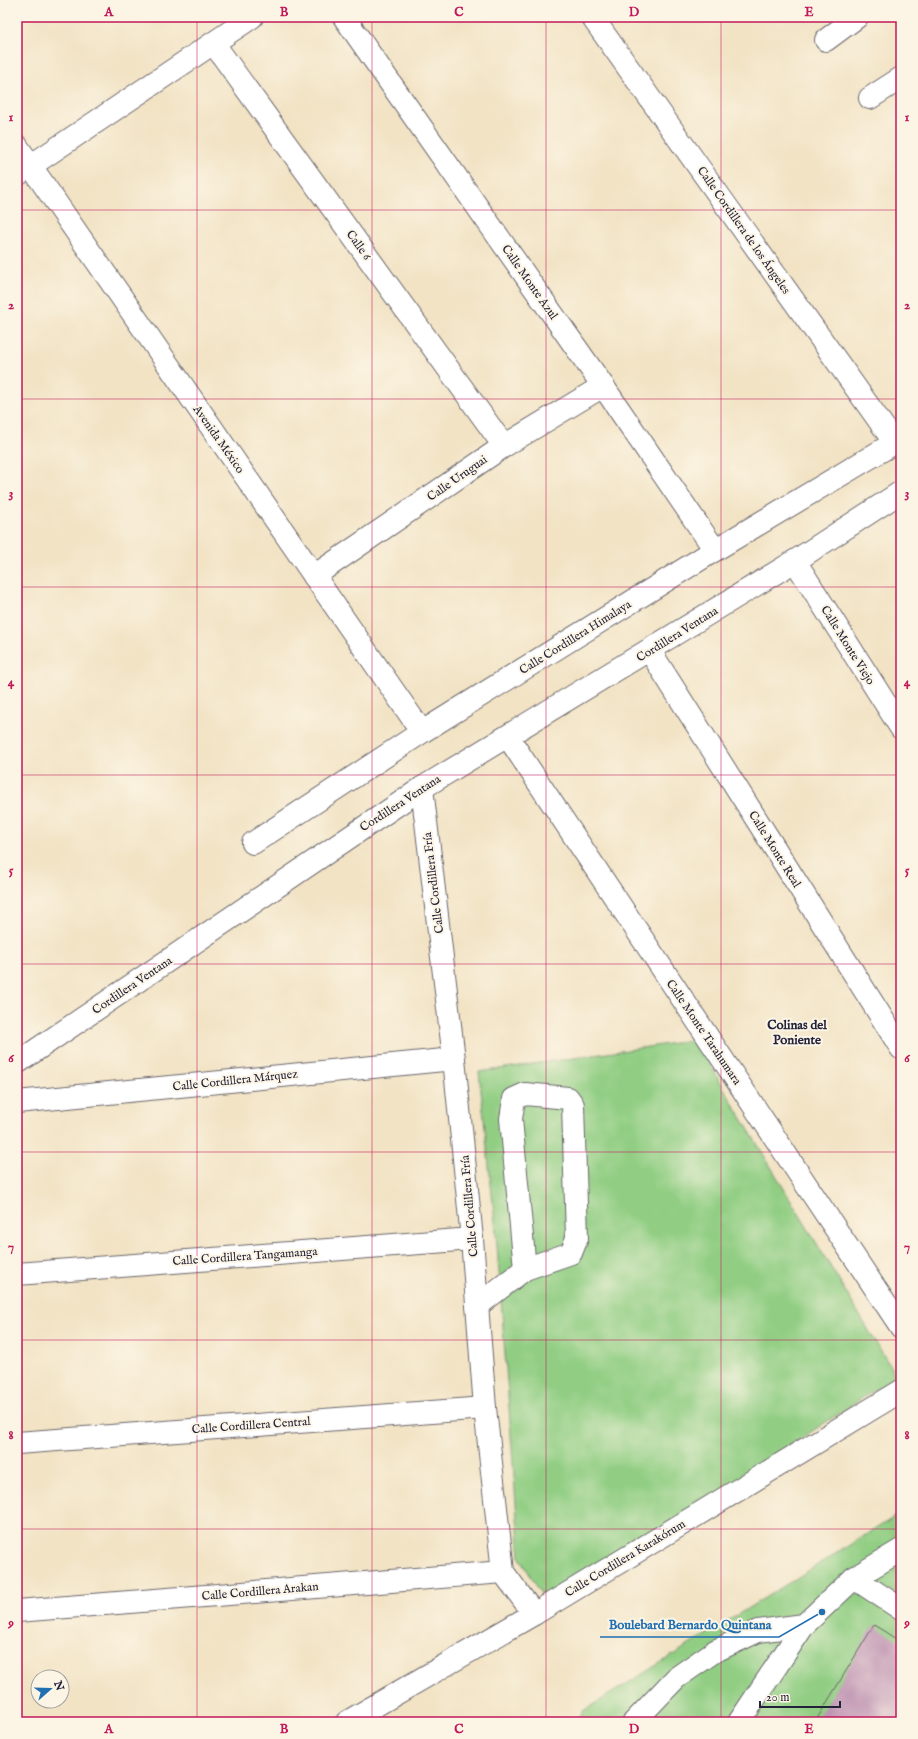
<svg xmlns="http://www.w3.org/2000/svg" width="918" height="1739" font-family="'IM FELL English',serif">
  <style>
    .green { fill: #91ce83; stroke: #5a785f }
    .building { fill: #c095b4 }
    .lines { fill: none; stroke-linecap: round; stroke-linejoin: round }
    .minor-casing { stroke: #6b666b; stroke-width: 24 }
    .minor { stroke: #fff; stroke-width: 22 }
    .grid { fill: none; stroke: #c2185b; stroke-width: 1; stroke-opacity: 0.55 }
    .labels { text-anchor: middle; stroke-width: 4; stroke-linejoin: round; paint-order: stroke }
    .street-label { font-size: 12px; fill: #22223b; stroke: #fcf5e5 }
    .neighbourhood-label { font-size: 13px; font-weight: bold; fill: #22223b; stroke: #fcf5e5 }
    .leader { fill: none; stroke: #1f6fb2; stroke-width: 1.5 }
    .callout-dot { fill: #1f6fb2; stroke: #fcf5e5; stroke-width: 1.5 }
    .callout-label { font-size: 13px; text-anchor: middle; font-weight: bold; fill: #1f6fb2; stroke: #fcf5e5; stroke-width: 4; stroke-linejoin: round; paint-order: stroke }
    .neatline { fill: none; stroke: #c2185b; stroke-width: 1.5 }
    .grid-label { font-size: 13px; text-anchor: middle; font-weight: bold; fill: #c2185b }
  </style>
  <rect width="100%" height="100%" fill="#fcf5e5"/>
  <filter id="ink" filterUnits="userSpaceOnUse"><feTurbulence type="fractalNoise" baseFrequency=".025" numOctaves="2"/><feDisplacementMap in="SourceGraphic" scale="8" xChannelSelector="R" yChannelSelector="G"/><feConvolveMatrix kernelMatrix="1 2 1 2 8 2 1 2 1" color-interpolation-filters="sRGB"/></filter>
  <filter id="wash" filterUnits="userSpaceOnUse"><feTurbulence type="fractalNoise" baseFrequency=".012" numOctaves="4" result="noise"/><feDisplacementMap in="SourceGraphic" scale="16" xChannelSelector="R" yChannelSelector="G"/><feGaussianBlur stdDeviation="0.9" result="paint"/><feColorMatrix in="noise" values="0 0 0 0 0 0 0 0 0 0 0 0 0 0 0 0 0 1.4 0 .05"/><feComposite in="paint" operator="in"/></filter>
  <g filter="url(#wash)">
    <rect width="100%" height="100%" fill="#f2e3c5"/>
    <g class="green">
      <path d="M695,1040L896,1376L548,1605L520,1558L496,1232L479,1072Z"/>
      <path d="M901,1513V1722H578L583,1711Z"/>
    </g>
    <g id="blocks">
      <path class="building" d="M874,1625L901,1642V1722H815Z"/>
    </g>
  </g>
  <g filter="url(#ink)">
    <use href="#blocks" fill-opacity="0" stroke="#6b666b" stroke-width="1"/>
    <g class="lines">
      <defs>
        <g id="minor">
          <path d="M344,17L603,386L715,550"/>
          <path d="M592,17L895,443"/>
          <path d="M826,40L857,17"/>
          <path d="M214,44L504,446"/>
          <path d="M870,98L901,78"/>
          <path d="M17,146L422,732"/>
          <path d="M17,175L252,17"/>
          <path d="M795,561L901,728"/>
          <path d="M314,576L504,446L603,386"/>
          <path d="M650,651L901,1048"/>
          <path d="M508,737L901,1327"/>
          <path d="M422,788L454,1059L472,1239L485,1408L503,1572L534,1614"/>
          <path d="M253,843L422,732L715,550L901,439"/>
          <path d="M17,1063L422,788L795,561L901,492"/>
          <path d="M17,1102L454,1059"/>
          <path d="M17,1274L472,1239"/>
          <path d="M477,1306L525,1269L571,1253L577,1238L573,1105L568,1098L525,1094L514,1099L511,1119L525,1269"/>
          <path d="M17,1443L485,1408"/>
          <path d="M854,1578L901,1609"/>
          <path d="M17,1611L503,1572"/>
          <path d="M347,1722L534,1614L901,1391"/>
          <path d="M634,1722L676,1678L715,1651L758,1631L804,1625L854,1578L901,1550"/>
          <path d="M739,1722L804,1625"/>
        </g>
      </defs>
      <use href="#minor" class="minor-casing"/>
      <use href="#minor" class="minor"/>
    </g>
  </g>
  <path class="grid" d="M197,17V1722M372,17V1722M546,17V1722M721,17V1722M17,210H901M17,399H901M17,587H901M17,775H901M17,964H901M17,1152H901M17,1340H901M17,1529H901"/>
  <g class="labels">
    <g class="street-label">
      <text transform="translate(744 230) rotate(55)" y="4">Calle Cordillera de los Ángeles</text>
      <text transform="translate(359 245) rotate(54)" y="4">Calle 6</text>
      <text transform="translate(530 282) rotate(55)" y="4">Calle Monte Azul</text>
      <text transform="translate(219 439) rotate(55)" y="4">Avenida México</text>
      <text transform="translate(457 478) rotate(-35)" y="4">Calle Uruguai</text>
      <text transform="translate(677 634) rotate(-32)" y="4">Cordillera Ventana</text>
      <text transform="translate(575 637) rotate(-32)" y="4">Calle Cordillera Himalaya</text>
      <text transform="translate(848 645) rotate(58)" y="4">Calle Monte Viejo</text>
      <text transform="translate(400 803) rotate(-33)" y="4">Cordillera Ventana</text>
      <text transform="translate(775 849) rotate(58)" y="4">Calle Monte Real</text>
      <text transform="translate(433 883) rotate(-97)" y="4">Calle Cordillera Fría</text>
      <text transform="translate(132 985) rotate(-34)" y="4">Cordillera Ventana</text>
      <text transform="translate(704 1032) rotate(56)" y="4">Calle Monte Tarahumara</text>
      <text transform="translate(235 1080) rotate(-6)" y="4">Calle Cordillera Márquez</text>
      <text transform="translate(469 1206) rotate(-95)" y="4">Calle Cordillera Fría</text>
      <text transform="translate(245 1256) rotate(-4)" y="4">Calle Cordillera Tangamanga</text>
      <text transform="translate(251 1425) rotate(-4)" y="4">Calle Cordillera Central</text>
      <text transform="translate(625 1558) rotate(-31)" y="4">Calle Cordillera Karakórum</text>
      <text transform="translate(260 1591) rotate(-5)" y="4">Calle Cordillera Arakan</text>
    </g>
    <g class="neighbourhood-label">
      <text x="797" y="1029">Colinas del<tspan x="797" dy="15">Poniente</tspan></text>
    </g>
  </g>
  <path class="leader" d="M822 1612L779 1637H600"/>
  <circle class="callout-dot" cx="822" cy="1612" r="4"/>
  <g class="callout-label">
    <text x="690" y="1629">Boulebard Bernardo Quintana</text>
  </g>
  <rect width="918" height="1739" fill="none" stroke="#fcf5e5" stroke-width="44"/>
  <g transform="translate(50 1689) rotate(70)"><circle r="19" fill="#fcf5e5" stroke="#a5a1a1"/>
  <path d="M0-3L7 15L0 10L-7 15Z" fill="#1f6fb2"/>
  <text y="-6" font-size="11" font-weight="bold" text-anchor="middle" fill="#22223b">N</text>
  </g>
  <path d="M760 1701v6h80v-6" fill="none" stroke="#22223b" stroke-width="2"/>
  <text x="766" y="1701" font-size="12" fill="#22223b" stroke="#fcf5e5" stroke-width="3" paint-order="stroke">20 m</text>
  <rect x="22" y="22" width="874" height="1695" class="neatline"/>
  <g class="grid-label">
    <text x="109" y="16">A</text>
    <text x="284" y="16">B</text>
    <text x="459" y="16">C</text>
    <text x="634" y="16">D</text>
    <text x="809" y="16">E</text>
    <text x="11" y="121">1</text>
    <text x="907" y="121">1</text>
    <text x="11" y="309">2</text>
    <text x="907" y="309">2</text>
    <text x="11" y="497">3</text>
    <text x="907" y="497">3</text>
    <text x="11" y="686">4</text>
    <text x="907" y="686">4</text>
    <text x="11" y="874">5</text>
    <text x="907" y="874">5</text>
    <text x="11" y="1062">6</text>
    <text x="907" y="1062">6</text>
    <text x="11" y="1251">7</text>
    <text x="907" y="1251">7</text>
    <text x="11" y="1439">8</text>
    <text x="907" y="1439">8</text>
    <text x="11" y="1627">9</text>
    <text x="907" y="1627">9</text>
    <text x="109" y="1733">A</text>
    <text x="284" y="1733">B</text>
    <text x="459" y="1733">C</text>
    <text x="634" y="1733">D</text>
    <text x="809" y="1733">E</text>
  </g>
</svg>
